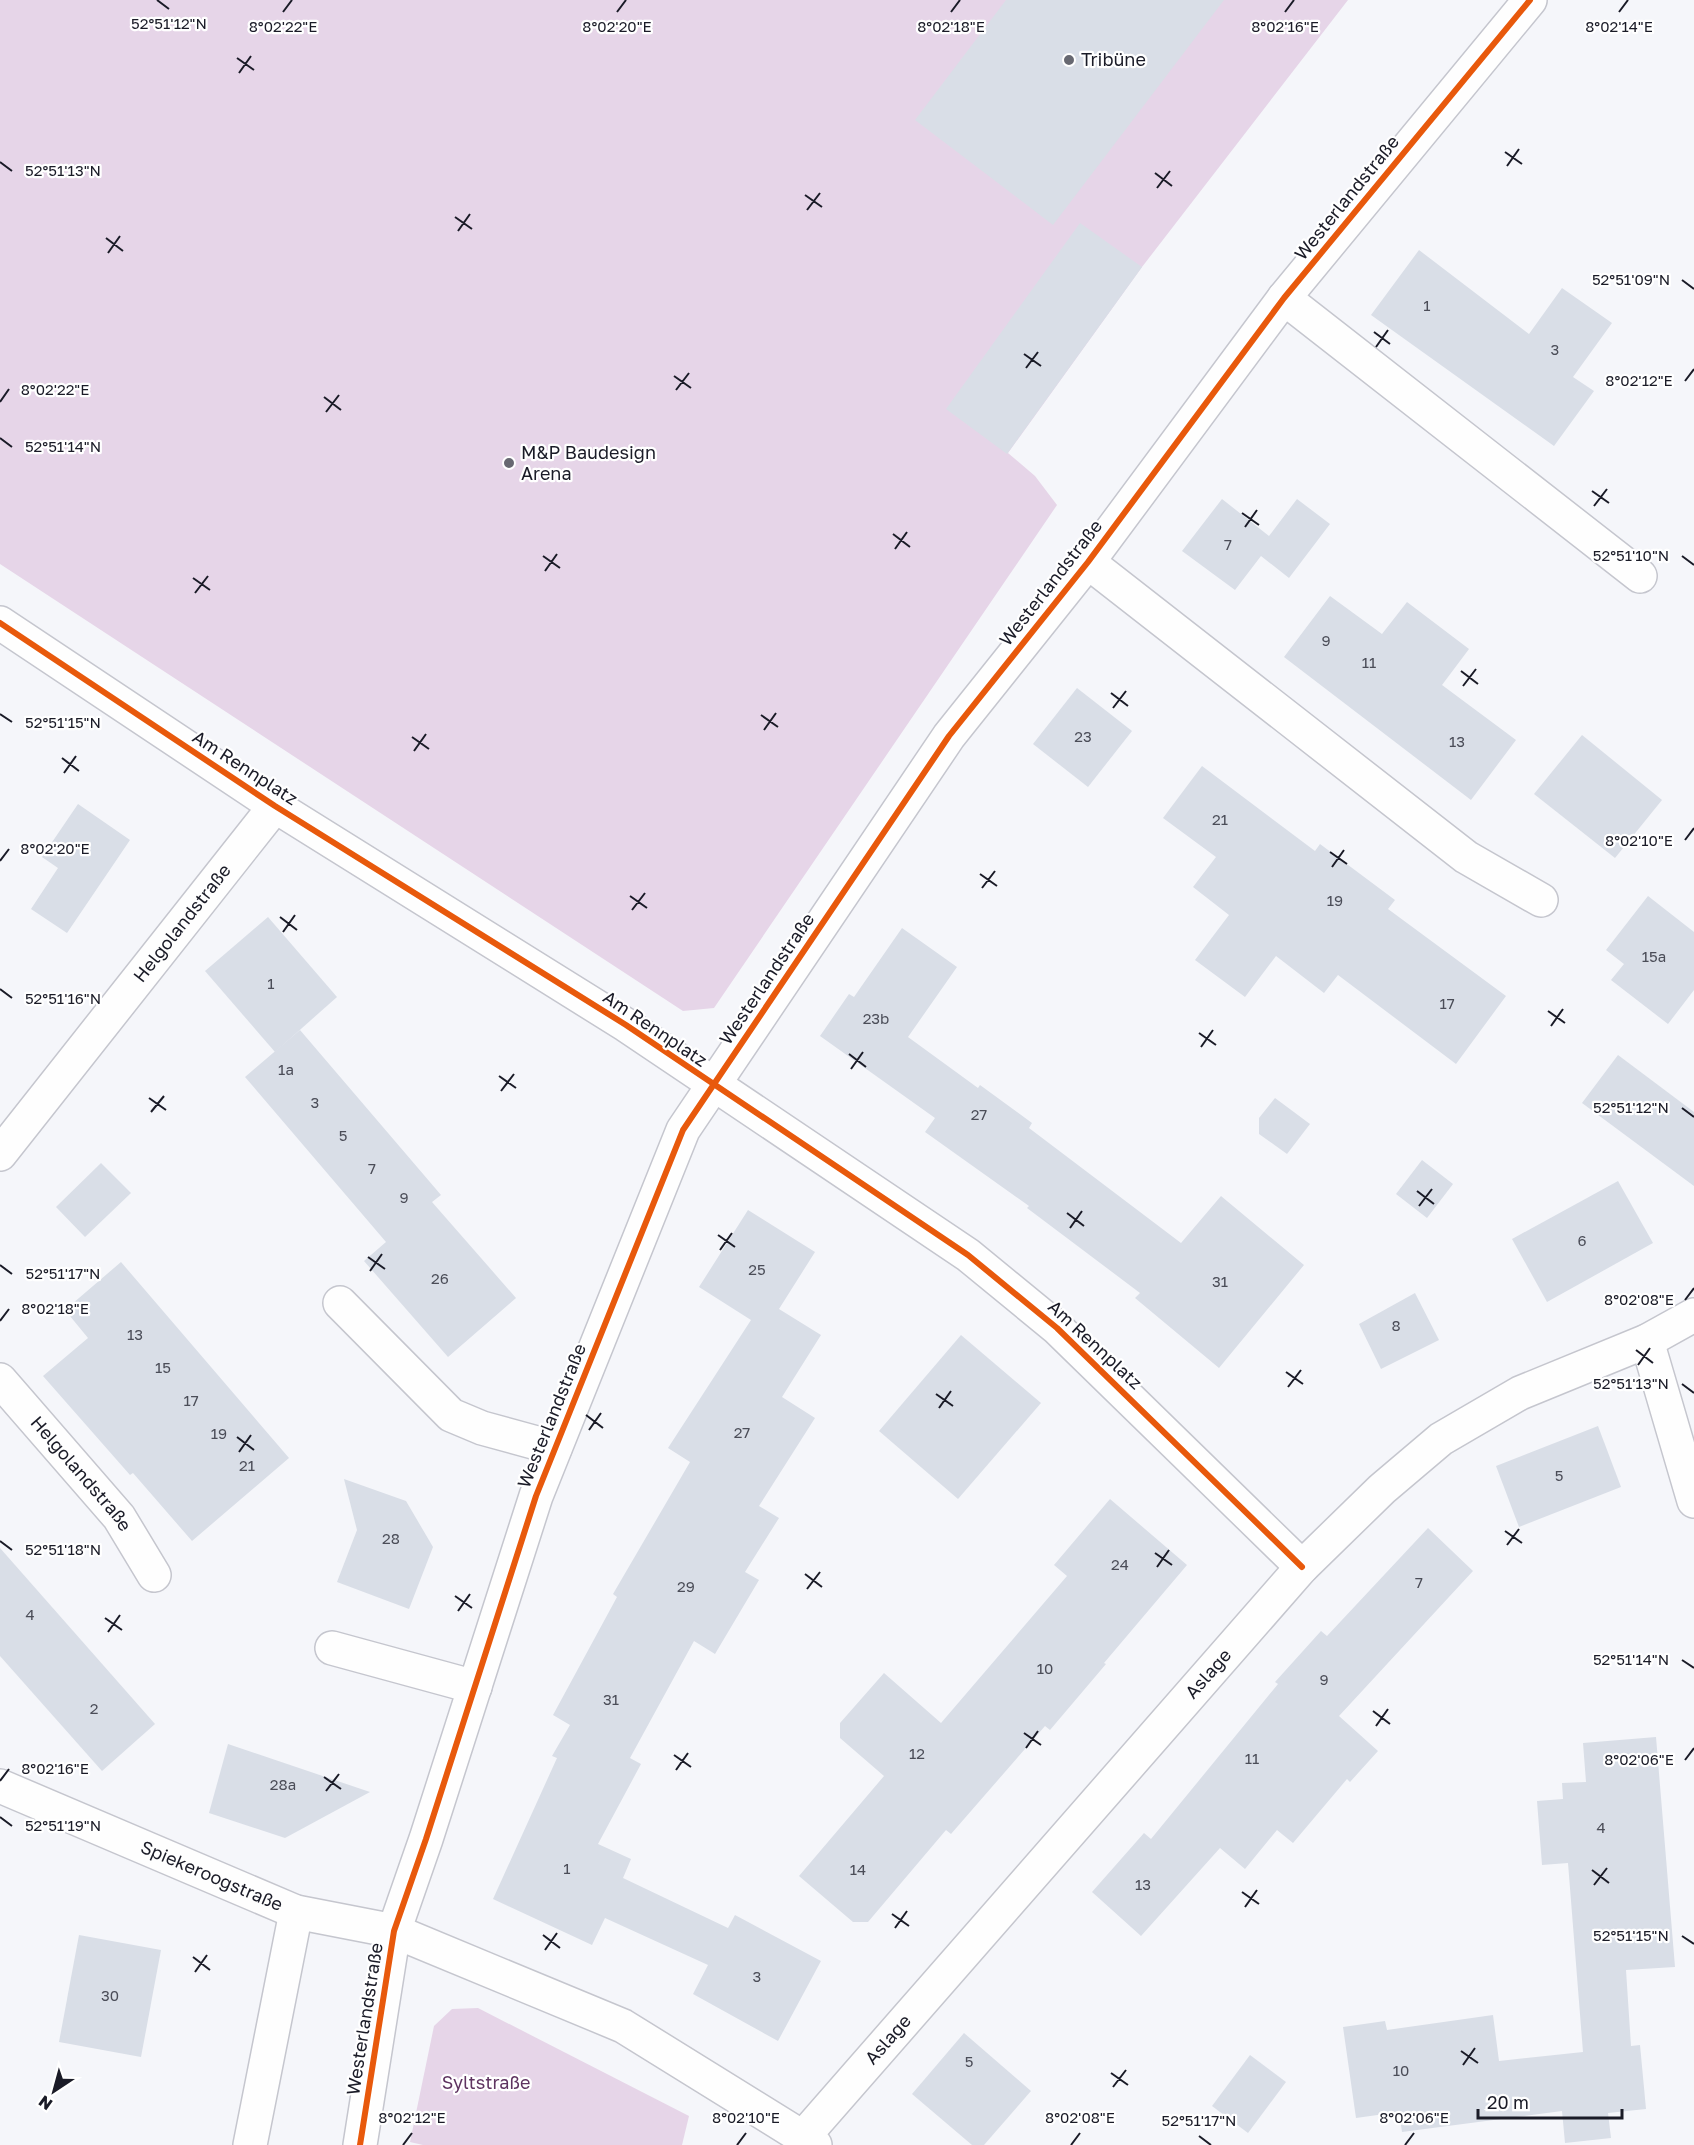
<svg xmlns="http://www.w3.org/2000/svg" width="1694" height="2145" font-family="'Golos Text',sans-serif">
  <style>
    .green { fill: #e6d5e8 }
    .building { fill: #d9dee7 }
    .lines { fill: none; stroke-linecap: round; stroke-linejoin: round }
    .minor-casing { stroke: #c5c6ce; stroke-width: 36 }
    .minor { stroke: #fefefe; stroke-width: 33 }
    .cycleway-casing { stroke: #fff; stroke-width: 10 }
    .cycleway { stroke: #e8590c; stroke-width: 6 }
    .ticks { fill: none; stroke: #1a1b27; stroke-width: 2 }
    .poi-dot { fill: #676871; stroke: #fff; stroke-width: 2 }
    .labels { text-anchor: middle; stroke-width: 4.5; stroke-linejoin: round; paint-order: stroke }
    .number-label { font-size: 15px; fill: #4b4d58 }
    .poi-label { font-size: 18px; fill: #1a1b27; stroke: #fff; text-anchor: start }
    .street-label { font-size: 18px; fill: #1a1b27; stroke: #fff }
    .park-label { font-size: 18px; fill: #5e3360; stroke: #fff }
    .ticks-label { font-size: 15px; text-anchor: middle; fill: #1a1b27; stroke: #fff; stroke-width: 4.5; stroke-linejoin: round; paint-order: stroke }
  </style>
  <rect width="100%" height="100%" fill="#f5f6fa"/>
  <g class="green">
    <path d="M0,0H1348L1142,267L1008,453L1035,476L1057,505L714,1008L683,1011L0,564Z"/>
    <path d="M478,2008L689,2116L682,2145H423L410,2142L434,2026L452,2009Z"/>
  </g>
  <g class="building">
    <path d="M1006,0H1224L1053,225L915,120Z"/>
    <path d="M1080,223L1142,267L1007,454L946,409Z"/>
    <path d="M1419,250L1529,334L1562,288L1612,323L1573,377L1594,391L1554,446L1371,315Z"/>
    <path d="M1222,499L1269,536L1297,499L1330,524L1289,578L1261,556L1235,590L1182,551Z"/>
    <path d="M1330,596L1382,634L1407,602L1469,649L1442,685L1516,740L1471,800L1284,657Z"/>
    <path d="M1077,688L1132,731L1088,787L1033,744Z"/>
    <path d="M1582,735L1662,800L1615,858L1534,794Z"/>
    <path d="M1202,766L1315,851L1320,844L1395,900L1388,909L1506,996L1456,1064L1338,975L1324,993L1276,956L1245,997L1195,960L1229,915L1193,887L1216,857L1163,818Z"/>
    <path d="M78,804L130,840L67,933L31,909L58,868L42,857Z"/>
    <path d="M1648,896L1694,932V990L1668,1024L1611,980L1624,964L1606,950Z"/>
    <path d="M268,917L337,997L275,1052L205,971Z"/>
    <path d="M902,928L957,967L908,1037L978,1088L980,1085L1032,1123L1029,1128L1181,1243L1221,1196L1304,1265L1219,1368L1135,1298L1140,1293L1027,1208L1029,1206L925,1132L935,1118L820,1036L849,994L854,997Z"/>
    <path d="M300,1030L441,1195L432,1202L516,1298L448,1357L364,1261L386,1242L245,1077Z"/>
    <path d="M1618,1055L1694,1112V1186L1582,1103Z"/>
    <path d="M1275,1098L1310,1124L1287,1154L1259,1134V1118Z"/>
    <path d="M1422,1160L1453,1184L1427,1218L1396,1194Z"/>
    <path d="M101,1163L131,1193L85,1237L56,1207Z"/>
    <path d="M1618,1181L1653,1243L1547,1302L1512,1239Z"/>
    <path d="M748,1210L815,1252L779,1309L821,1335L782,1397L815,1418L759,1506L779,1518L745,1572L759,1580L715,1654L694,1641L630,1758L641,1764L598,1844L631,1859L623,1878L728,1928L735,1915L821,1961L778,2041L693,1994L708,1965L605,1918L592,1945L493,1899L557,1758L552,1756L570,1725L553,1715L617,1597L613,1594L690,1462L668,1448L751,1320L699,1287Z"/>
    <path d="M121,1262L289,1458L192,1541L133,1473L130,1475L43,1376L88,1338L65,1310Z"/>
    <path d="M1415,1293L1439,1340L1381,1369L1359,1324Z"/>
    <path d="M961,1335L1041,1403L958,1499L879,1431Z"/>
    <path d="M1598,1426L1621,1487L1519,1527L1496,1466Z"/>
    <path d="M344,1479L406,1501L433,1547L409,1609L337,1582L357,1530Z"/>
    <path d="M1110,1499L1187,1565L1104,1663L1106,1664L1050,1730L1045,1726L951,1834L946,1830L868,1922H853L799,1876L884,1776L840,1738V1723L884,1673L941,1723L1067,1576L1054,1565Z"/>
    <path d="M1428,1528L1473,1571L1339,1716L1378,1751L1350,1782L1347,1779L1293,1843L1277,1830L1245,1869L1220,1848L1141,1936L1092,1892L1144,1833L1151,1839L1278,1684L1275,1682L1321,1631L1327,1636Z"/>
    <path d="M0,1548L155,1724L102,1771L0,1656Z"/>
    <path d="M1656,1737L1675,1967L1626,1970L1631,2046L1640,2045L1646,2109L1608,2113L1611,2138L1565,2143L1562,2111L1402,2132L1399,2112L1356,2118L1343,2027L1385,2021L1387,2030L1493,2015L1499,2061L1583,2052L1568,1863L1542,1865L1537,1801L1563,1799L1562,1783L1586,1782L1583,1743Z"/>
    <path d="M228,1744L370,1792L285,1838L209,1813Z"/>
    <path d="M79,1935L161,1950L141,2057L59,2042Z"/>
    <path d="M964,2033L1031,2091L984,2145H972L912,2094Z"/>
    <path d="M1250,2055L1286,2082L1248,2133L1212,2106Z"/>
  </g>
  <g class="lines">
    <defs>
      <g id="minor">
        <path d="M1284,298L1640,576"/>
        <path d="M1088,562L1466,857L1541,900"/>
        <path d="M0,623L275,806L626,1025L968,1255L1057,1328L1302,1567"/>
        <path id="s1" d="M0,1154L275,806"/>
        <path d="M340,1303L451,1415L482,1428L555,1448"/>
        <path d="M1647,1341L1694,1501"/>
        <path id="s2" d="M0,1380L119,1517L154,1575"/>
        <path d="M332,1648L475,1687"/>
        <path id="s3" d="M0,1786L296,1912L394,1931L623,2026L815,2145"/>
        <path id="s4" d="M804,2136L1302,1567L1382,1489L1441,1439L1520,1393L1647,1341L1694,1315"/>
        <path d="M250,2145L296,1912"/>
        <path d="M360,2145L394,1931L426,1839L536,1496L683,1130L949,736L1088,562L1284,298L1530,0"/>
      </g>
    </defs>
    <use href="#minor" class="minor-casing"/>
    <use href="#minor" class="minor"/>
    <defs>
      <g id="cycleway">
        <path d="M0,623L275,806L626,1025L968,1255L1057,1328L1302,1567"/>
        <path d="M360,2145L394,1931L426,1839L536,1496L683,1130L949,736L1088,562L1284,298L1530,0"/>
      </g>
    </defs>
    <use href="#cycleway" class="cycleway-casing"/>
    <use href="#cycleway" class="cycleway"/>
  </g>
  <path class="ticks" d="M157,0L169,9M283,12L292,0M617,12L626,0M951,12L960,0M1285,12L1294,0M1619,12L1628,0M237,58L254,70M239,73L251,56M1505,152L1522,164M0,162L12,171M1507,166L1519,149M1155,173L1172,186M1157,188L1170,171M805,195L822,207M807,210L820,193M455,217L472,229M458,231L470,214M106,238L123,251M108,253L120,236M1682,280L1694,289M1374,332L1390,344M1376,347L1388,330M1024,354L1041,366M1026,368L1038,352M674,376L691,388M1685,381L1694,369M676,390L689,373M324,397L341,410M0,402L9,389M326,412L339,395M0,438L12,447M1592,491L1609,503M1594,506L1607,489M1242,513L1259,525M1245,527L1257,510M893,534L910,547M895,549L907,532M543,556L560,568M1682,556L1694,565M545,571L557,554M193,578L210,590M195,593L208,576M1461,671L1478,684M1463,686L1476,669M1111,693L1128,706M1113,708L1126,691M0,714L12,722M761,715L778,727M764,730L776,713M412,737L429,749M414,751L426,734M62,758L79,771M64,773L76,756M1685,840L1694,828M1330,852L1347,864M0,861L9,849M1332,867L1344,850M980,874L997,886M982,888L995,871M630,896L647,908M632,910L645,893M280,917L297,930M283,932L295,915M0,989L12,998M1548,1011L1565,1023M1551,1026L1563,1009M1199,1033L1216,1045M1201,1047L1213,1030M849,1054L866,1067M851,1069L863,1052M499,1076L516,1088M501,1091L514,1074M149,1098L166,1110M1682,1108L1694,1117M151,1112L164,1096M1417,1191L1434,1204M1419,1206L1432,1189M1067,1213L1084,1226M1070,1228L1082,1211M718,1235L735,1247M720,1250L732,1233M368,1257L385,1269M0,1265L12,1274M370,1271L382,1254M1685,1300L1694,1288M0,1321L9,1309M1636,1350L1653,1363M1638,1365L1650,1348M1286,1372L1303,1384M1682,1384L1694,1393M1288,1387L1301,1370M936,1394L953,1406M939,1408L951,1391M586,1415L603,1428M589,1430L601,1413M237,1437L254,1450M239,1452L251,1435M1505,1531L1522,1543M0,1541L12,1550M1507,1545L1519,1529M1155,1553L1172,1565M1157,1567L1169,1550M805,1574L822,1587M807,1589L820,1572M455,1596L472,1608M458,1611L470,1594M105,1618L122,1630M108,1632L120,1615M1682,1660L1694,1668M1373,1711L1390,1724M1376,1726L1388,1709M1024,1733L1041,1745M1026,1748L1038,1731M674,1755L691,1767M1685,1760L1694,1748M676,1770L688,1753M324,1777L341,1789M0,1781L9,1769M326,1791L339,1774M0,1817L12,1826M1592,1870L1609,1883M1594,1885L1607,1868M1242,1892L1259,1904M1245,1907L1257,1890M892,1914L909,1926M895,1928L907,1911M543,1935L560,1948M1682,1936L1694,1944M545,1950L557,1933M193,1957L210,1970M195,1972L207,1955M1461,2051L1478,2063M1463,2065L1475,2048M1111,2073L1128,2085M1113,2087L1126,2070M1199,2136L1211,2145M403,2145L412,2133M737,2145L746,2133M1071,2145L1080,2133M1405,2145L1414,2133"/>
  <g class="poi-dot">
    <circle cx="1069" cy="60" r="6"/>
    <circle cx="509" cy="463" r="6"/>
  </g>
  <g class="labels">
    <g class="number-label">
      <text x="1427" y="311">1</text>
      <text x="1555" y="355">3</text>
      <text x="1228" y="550">7</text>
      <text x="1326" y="646">9</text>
      <text x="1369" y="668">11</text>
      <text x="1083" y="742">23</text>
      <text x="1457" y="747">13</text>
      <text x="1220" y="825">21</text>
      <text x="1335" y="906">19</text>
      <text x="1654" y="962">15a</text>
      <text x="271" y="989">1</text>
      <text x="1447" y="1009">17</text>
      <text x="876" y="1024">23b</text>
      <text x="286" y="1075">1a</text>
      <text x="315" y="1108">3</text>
      <text x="979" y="1120">27</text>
      <text x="343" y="1141">5</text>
      <text x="372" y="1174">7</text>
      <text x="404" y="1203">9</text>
      <text x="1582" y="1246">6</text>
      <text x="757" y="1275">25</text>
      <text x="440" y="1284">26</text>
      <text x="1220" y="1287">31</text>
      <text x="1396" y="1331">8</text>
      <text x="135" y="1340">13</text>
      <text x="163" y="1373">15</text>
      <text x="191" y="1406">17</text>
      <text x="742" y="1438">27</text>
      <text x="219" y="1439">19</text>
      <text x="247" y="1471">21</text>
      <text x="1559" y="1481">5</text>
      <text x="391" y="1544">28</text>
      <text x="1120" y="1570">24</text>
      <text x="1419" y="1588">7</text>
      <text x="686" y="1592">29</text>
      <text x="30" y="1620">4</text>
      <text x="1045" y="1674">10</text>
      <text x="1324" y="1685">9</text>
      <text x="611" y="1705">31</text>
      <text x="94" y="1714">2</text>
      <text x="917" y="1759">12</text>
      <text x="1252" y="1764">11</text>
      <text x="283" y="1790">28a</text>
      <text x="1601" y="1833">4</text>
      <text x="567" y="1874">1</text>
      <text x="858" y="1875">14</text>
      <text x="1143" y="1890">13</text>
      <text x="757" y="1982">3</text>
      <text x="110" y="2001">30</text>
      <text x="969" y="2067">5</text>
      <text x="1401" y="2076">10</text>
    </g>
    <g class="poi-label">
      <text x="1081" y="66">Tribüne</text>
      <text x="521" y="459">M&amp;P Baudesign<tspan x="521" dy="21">Arena</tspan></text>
    </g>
    <g class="street-label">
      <text transform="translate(1347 198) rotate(-51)" y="6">Westerlandstraße</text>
      <text transform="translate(1051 583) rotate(-52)" y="6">Westerlandstraße</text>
      <text transform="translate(245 768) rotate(33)" y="6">Am Rennplatz</text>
      <text dy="6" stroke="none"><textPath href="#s1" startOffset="294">Helgolandstraße</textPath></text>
      <text transform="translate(767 979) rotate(-56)" y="6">Westerlandstraße</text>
      <text transform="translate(655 1029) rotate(34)" y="6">Am Rennplatz</text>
      <text transform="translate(1095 1345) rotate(43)" y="6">Am Rennplatz</text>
      <text transform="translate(552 1416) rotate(-68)" y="6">Westerlandstraße</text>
      <text dy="6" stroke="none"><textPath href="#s2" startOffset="124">Helgolandstraße</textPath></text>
      <text dy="6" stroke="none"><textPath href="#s4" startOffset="614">Aslage</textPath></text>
      <text dy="6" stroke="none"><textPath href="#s3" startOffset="230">Spiekeroogstraße</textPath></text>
      <text transform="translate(365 2019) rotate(-81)" y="6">Westerlandstraße</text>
      <text dy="6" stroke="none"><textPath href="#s4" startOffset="128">Aslage</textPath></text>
    </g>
    <g class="park-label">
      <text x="486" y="2089">Syltstraße</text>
    </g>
  </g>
  <g class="ticks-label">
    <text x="169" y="29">52°51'12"N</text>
    <text x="951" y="32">8°02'18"E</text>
    <text x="1619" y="32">8°02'14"E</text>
    <text x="283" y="32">8°02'22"E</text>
    <text x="617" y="32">8°02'20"E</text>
    <text x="1285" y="32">8°02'16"E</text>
    <text x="63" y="176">52°51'13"N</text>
    <text x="1631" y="285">52°51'09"N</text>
    <text x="1639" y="386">8°02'12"E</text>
    <text x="55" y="395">8°02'22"E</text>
    <text x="63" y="452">52°51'14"N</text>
    <text x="1631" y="561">52°51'10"N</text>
    <text x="63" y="728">52°51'15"N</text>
    <text x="1639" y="846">8°02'10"E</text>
    <text x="55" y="854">8°02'20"E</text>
    <text x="63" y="1004">52°51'16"N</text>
    <text x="1631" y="1113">52°51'12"N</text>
    <text x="63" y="1279">52°51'17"N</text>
    <text x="1639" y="1305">8°02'08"E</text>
    <text x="55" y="1314">8°02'18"E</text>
    <text x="1631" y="1389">52°51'13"N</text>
    <text x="63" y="1555">52°51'18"N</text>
    <text x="1631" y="1665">52°51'14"N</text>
    <text x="1639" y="1765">8°02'06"E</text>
    <text x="55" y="1774">8°02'16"E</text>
    <text x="63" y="1831">52°51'19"N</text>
    <text x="1631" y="1941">52°51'15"N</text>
    <text x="412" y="2123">8°02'12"E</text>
    <text x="746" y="2123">8°02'10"E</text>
    <text x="1080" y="2123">8°02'08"E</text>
    <text x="1414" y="2123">8°02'06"E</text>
    <text x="1199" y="2126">52°51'17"N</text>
  </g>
  <g transform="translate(54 2091) rotate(216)" stroke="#ffffff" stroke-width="4.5" paint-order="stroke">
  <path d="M0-4.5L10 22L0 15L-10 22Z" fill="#1a1b27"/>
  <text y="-9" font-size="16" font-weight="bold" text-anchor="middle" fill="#1a1b27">N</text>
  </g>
  <path d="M1478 2109v9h144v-9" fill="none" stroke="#1a1b27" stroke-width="3"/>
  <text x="1487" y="2109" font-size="18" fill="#1a1b27" stroke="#ffffff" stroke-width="4.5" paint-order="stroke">20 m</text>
</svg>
